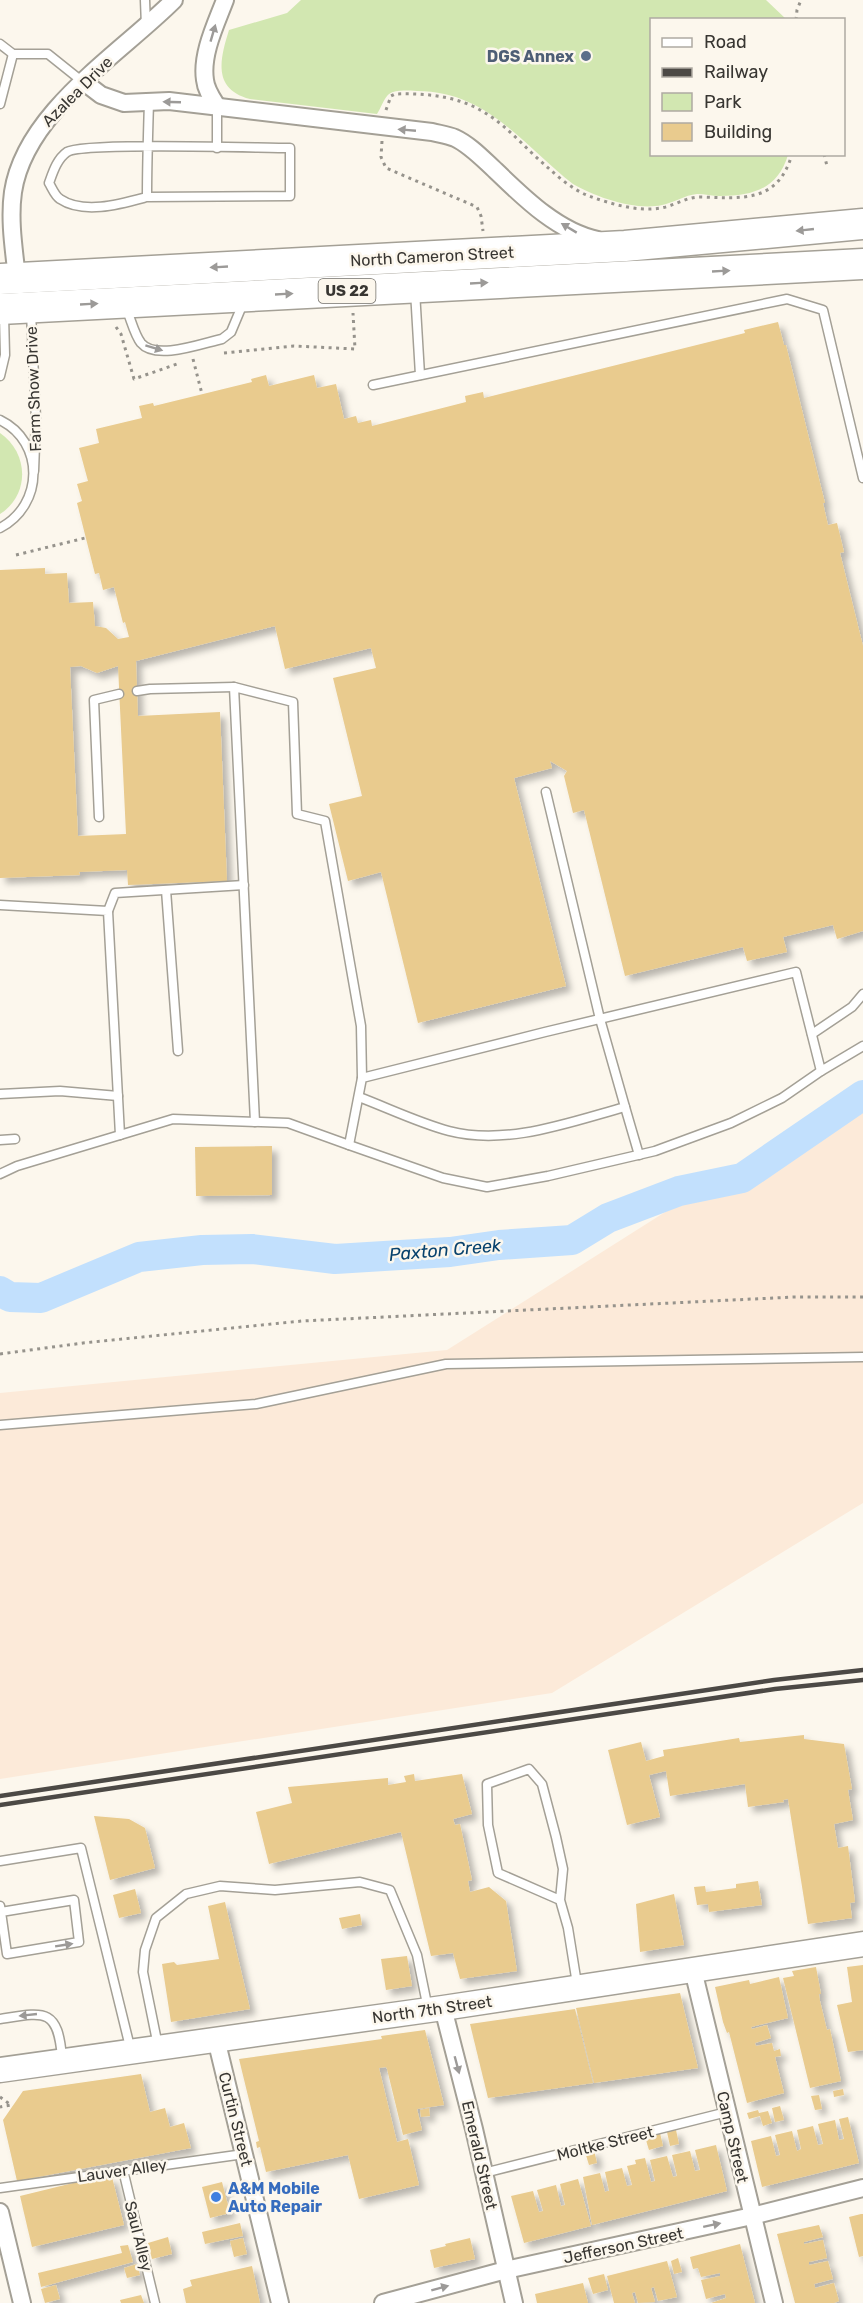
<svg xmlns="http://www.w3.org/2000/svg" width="863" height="2303" font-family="Rubik,sans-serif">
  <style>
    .industrial { fill: #fcead9 }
    .green { fill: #d2e7b1 }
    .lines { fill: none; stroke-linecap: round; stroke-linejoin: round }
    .river { stroke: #c2e0fd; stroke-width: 30 }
    .building { fill: #e9cb8e; fill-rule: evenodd; filter: url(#shadow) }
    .lane-casing { stroke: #a4a096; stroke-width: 11 }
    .street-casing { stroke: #a4a096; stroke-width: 20 }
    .secondary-casing { stroke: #a4a096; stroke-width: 27 }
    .highway-casing { stroke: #a4a096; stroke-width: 33 }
    .path { stroke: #96938c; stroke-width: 3; stroke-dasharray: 3 4.5; stroke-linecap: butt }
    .lane { stroke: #fff; stroke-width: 8 }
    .street { stroke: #fff; stroke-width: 16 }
    .secondary { stroke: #fff; stroke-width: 24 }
    .highway { stroke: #fff; stroke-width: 30 }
    .rail { stroke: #4c4945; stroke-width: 4.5 }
    .oneway { fill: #9c9a98 }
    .service-dot { fill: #5c6f8a; stroke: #fcf7ed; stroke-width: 2 }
    .shop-dot { fill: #3f7fe0; stroke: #fcf7ed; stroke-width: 2 }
    .labels { text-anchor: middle; stroke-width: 5; stroke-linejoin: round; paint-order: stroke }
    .shield { fill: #fcf7ed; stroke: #73706a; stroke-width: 1.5 }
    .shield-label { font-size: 15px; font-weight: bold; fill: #383632 }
    .service-label { font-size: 16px; font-weight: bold; fill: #4e5e75; stroke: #fcf7ed; text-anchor: end }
    .street-label { font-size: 16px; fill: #383632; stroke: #fcf7ed }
    .shop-label { font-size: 16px; font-weight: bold; fill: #366cbe; stroke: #fcf7ed; text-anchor: start }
    .water-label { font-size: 18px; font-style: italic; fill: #08426d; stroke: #fcf7ed }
  </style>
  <defs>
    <filter id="shadow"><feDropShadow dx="5.5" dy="5.5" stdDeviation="3" flood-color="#0004"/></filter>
  </defs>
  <rect width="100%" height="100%" fill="#fcf7ed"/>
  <path class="industrial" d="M863,1087V1503L552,1693L0,1779V1393L447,1350Z"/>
  <g class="green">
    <path d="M301,0H766L786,19L652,20V154L788,155C778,188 754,196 720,196C712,196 705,194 697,194C685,195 673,203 662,205C636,211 595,197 573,184C523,145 487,91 417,91C408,91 396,89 389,94C384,98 381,108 377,114L250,99C212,89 220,59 229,30L287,13Z"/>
    <path d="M0,433C29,453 30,495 0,514Z"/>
  </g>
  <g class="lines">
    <path class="river" d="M0,1291L10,1297L41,1298L139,1257L202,1250L252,1249L335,1259L450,1252L499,1245L572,1240L608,1218L679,1191L742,1178L863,1095"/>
  </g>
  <g class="building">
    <path d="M778,322L784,345H786L825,503H823L828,525L837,523L844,552L840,553L863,646V931L837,939L833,925L783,937L787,952L747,961L743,947L625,976L584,810L573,813L564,776L567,771L550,761L552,768L514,778L566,986L418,1023L381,872L348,881L329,804L362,796L333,678L376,668L371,648L285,669L275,626L136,661L138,716L220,712L227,881L128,885L127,870L79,872L80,875L0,878V570L45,568V574L67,573L69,603L93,602L95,626L106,628L118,639L129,637L125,622L123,623L114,587L103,590L99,573L95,574L77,503L82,501L77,484L88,481L79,448L99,443L96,429L142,418L139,406L153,403L154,406L252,382L251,379L266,375L269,386L314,375L317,388L336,384L344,419L356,416L358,423L371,420L372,426L466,402L465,396L483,392L484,398L745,333L744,330ZM81,666L97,673L118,666L126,834L78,836L70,667Z"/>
    <path d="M272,1146V1195L196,1196L195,1147Z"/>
    <path d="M804,1735V1739L844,1744L852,1789L848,1790L853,1820L834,1824L838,1848L848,1846L855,1902L850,1903L852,1918L808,1924L788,1799L783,1800L784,1802L748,1807L745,1784L670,1796L666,1771L649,1775L660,1817L627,1825L608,1750L641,1742L646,1761L664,1756L663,1750L739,1738L740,1742Z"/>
    <path d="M414,1774L415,1781L462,1774L472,1814L453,1819L455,1825L460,1824L472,1880L468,1881L470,1892L489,1887L506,1901L517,1971L460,1979L453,1953L431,1956L401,1832L269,1864L256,1812L292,1803L288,1787L388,1778V1785L406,1782L404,1776Z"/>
    <path d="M94,1816L129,1819L145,1828L155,1868L110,1880Z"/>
    <path d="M758,1881L762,1905L709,1912L708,1904L697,1905L694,1887L705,1886L706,1892L736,1888V1884Z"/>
    <path d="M135,1889L141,1913L119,1918L113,1895Z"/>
    <path d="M674,1894L684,1945L640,1952L636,1904Z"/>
    <path d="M225,1902L250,2009L171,2022L162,1964L174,1962L177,1965L219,1959L208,1906Z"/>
    <path d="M360,1914L362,1925L342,1929L339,1918Z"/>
    <path d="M407,1956L412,1986L386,1990L381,1959Z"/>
    <path d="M863,1965V2050L848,2052L837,2005L852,2002L847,1967Z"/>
    <path d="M816,1967L821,1994H819L820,2001L827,2030L830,2029L841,2081L810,2088L783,1978L794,1976L792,1971Z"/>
    <path d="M779,1977L788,2018L751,2027L752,2029L767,2025L771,2038L755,2043L756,2046L772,2043L774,2051L780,2049L781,2056L775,2057L784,2093L747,2103L729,2032L727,2033L723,2022L715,1987L749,1980L750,1984Z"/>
    <path d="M680,1993L698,2068L594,2083L576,2008Z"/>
    <path d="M575,2009L593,2083L488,2098L470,2024Z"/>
    <path d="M425,2030L444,2105L417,2109L422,2130L403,2135L387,2069L386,2067L379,2068L397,2142L408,2139L419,2185L359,2199L348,2155L266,2172L260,2147L257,2148L256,2142L259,2141L239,2059L382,2039L381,2036Z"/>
    <path d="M141,2074L150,2112L165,2108L170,2127L184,2123L191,2148L17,2181L3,2120L23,2091Z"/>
    <path d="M843,2089L844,2095L834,2097L833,2091Z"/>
    <path d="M819,2095L822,2109L815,2110L811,2096Z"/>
    <path d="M780,2106L784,2120L775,2122L772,2108Z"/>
    <path d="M429,2108L430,2116L421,2117L420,2110Z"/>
    <path d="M758,2110L759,2113L768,2111L772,2123L763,2126L760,2116L749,2119L747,2113Z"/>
    <path d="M848,2117L859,2163L762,2187L751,2141L771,2136L776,2156L780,2155L775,2135L792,2131L797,2151L801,2149L797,2130L813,2126L818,2145L823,2144L818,2124L835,2120L839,2140L844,2139L839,2119Z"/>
    <path d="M676,2130L679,2144L670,2146L667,2132Z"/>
    <path d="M660,2133L663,2146L649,2150L645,2137Z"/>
    <path d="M716,2145L727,2191L592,2225L583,2177L600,2173L605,2192L607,2191H609L605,2172L622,2168L627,2186L632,2185L627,2166L636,2164L635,2160L645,2158L651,2182L655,2181L650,2160L667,2156L673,2177L677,2176L672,2155L690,2151L695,2171L700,2170L695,2150Z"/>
    <path d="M594,2150L597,2163L589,2165L585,2152Z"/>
    <path d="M112,2177L124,2225L32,2247L20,2196L73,2183Z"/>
    <path d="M578,2179L591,2226L524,2243L511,2196L533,2191L539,2212L543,2211L537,2190L556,2185L561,2206L565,2205L560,2184Z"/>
    <path d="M222,2182L230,2213L210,2218L202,2187Z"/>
    <path d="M861,2214H863V2256L859,2257L849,2217Z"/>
    <path d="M240,2223L243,2236L205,2244L202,2232Z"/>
    <path d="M819,2225L823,2237L804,2242V2244L823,2240L827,2258L809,2262V2265L828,2261L833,2279L814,2284L815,2286V2288L834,2283L839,2301L834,2303H795L777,2234Z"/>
    <path d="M168,2237L172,2254L152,2259L148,2243Z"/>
    <path d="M243,2238L247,2254L234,2257L230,2241Z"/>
    <path d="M470,2238L475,2259L434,2268L430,2250L446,2246L445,2244Z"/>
    <path d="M740,2244L755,2303H711L726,2298L725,2294L706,2299L701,2280L720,2276V2273L701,2277L698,2268L693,2269L690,2257Z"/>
    <path d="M128,2245L133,2262L41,2287L38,2273L122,2253L120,2246Z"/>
    <path d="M678,2258L682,2272L674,2274L671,2261Z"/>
    <path d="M667,2261L677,2297L658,2301L654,2287L651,2288L655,2302L638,2303L635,2292L632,2293L635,2303H614L607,2276Z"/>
    <path d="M137,2264L140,2275L127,2278L124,2268Z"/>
    <path d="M252,2266L260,2303H186L183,2289L192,2286L190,2280Z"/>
    <path d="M604,2274L608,2290L593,2294L588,2278Z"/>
    <path d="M583,2283L588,2303H537L535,2294Z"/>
    <path d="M56,2285L60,2299L45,2303L41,2289Z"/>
    <path d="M141,2295L144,2303H121L120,2300Z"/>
  </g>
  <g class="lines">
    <defs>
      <g id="lane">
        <path d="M145,0L146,26"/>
        <path d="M0,44L13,54H48L83,82"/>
        <path d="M0,104L13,54"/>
        <path d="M217,106V148"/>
        <path d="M147,197L290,196V148C259,148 83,142 67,152C57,159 53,172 49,183C52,188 55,196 60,199C84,215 121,204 147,197C147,165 148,134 149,102"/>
        <path d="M415,291L420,375"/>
        <path d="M126,308C131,319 134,334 141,343C156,361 203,343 222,339L231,332L244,301"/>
        <path d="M31,313L36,419L34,471"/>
        <path d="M0,376L5,355L4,315"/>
        <path d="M373,385L787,299L823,310L863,478"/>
        <path d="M0,420C45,442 44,505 0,528"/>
        <path d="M137,691L150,689L234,687"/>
        <path d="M99,817L94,700L119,694"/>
        <path d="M166,890L178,1051"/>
        <path d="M0,905L108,911L120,1135L17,1166L0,1174"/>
        <path d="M108,911L115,893L244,885"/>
        <path d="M812,1034L852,1007L863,994"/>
        <path d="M0,1094L60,1091L118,1096"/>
        <path d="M359,1097C388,1108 419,1123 449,1131C507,1146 570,1122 625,1107L600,1019L546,792"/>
        <path d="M625,1107L639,1155"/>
        <path d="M255,1122L234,687L293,702L297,814L325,821L361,1026L362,1078"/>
        <path d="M120,1135L173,1119L288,1123L349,1145L362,1078L545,1032L796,972L821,1071L863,1046"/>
        <path d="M0,1140L15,1139"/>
        <path d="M349,1145L443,1178L487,1187L548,1176L655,1151L731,1123L782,1098L821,1071"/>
        <path d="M0,1425L256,1404L446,1364L863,1357"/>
        <path d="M0,1861L81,1848L131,2051"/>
        <path d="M560,1900L563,1869L556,1837L542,1784L529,1769L487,1784L488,1825L498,1873L560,1900L568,1928L577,1984"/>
        <path d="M0,1906L1,1912L7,1954L79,1942L74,1900L1,1912"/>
        <path d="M0,2019C44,2012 58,2007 62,2058"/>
        <path d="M158,2046L143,1972L145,1950L156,1918L186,1894L220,1886L275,1890L360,1882L390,1890L417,1955L428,2009"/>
        <path d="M123,2170L155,2303"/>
        <path d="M484,2173L727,2112"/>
        <path d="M0,2188L244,2154"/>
      </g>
      <g id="street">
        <path d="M84,82L101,95L124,103L169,101L432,132C440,134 448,135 455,138C470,145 483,159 495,170C523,197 558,232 598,240"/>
        <path d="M217,106C212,98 206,90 205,80C201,54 216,24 225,0"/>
        <path d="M20,285L17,278C14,250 9,220 13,192C25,112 120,54 174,0"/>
        <path d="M693,1970L774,2303"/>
        <path d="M443,2008L474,2129L514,2303"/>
        <path d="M216,2039L280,2303"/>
        <path d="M0,2212L22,2303"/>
        <path d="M383,2303L506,2270L752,2216L863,2188"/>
      </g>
      <path id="secondary" d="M0,2070L443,2008L863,1944"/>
      <g id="highway">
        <path d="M0,279L625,246L863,224"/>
        <path d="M0,309L863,264"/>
      </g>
    </defs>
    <use href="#lane" class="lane-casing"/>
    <use href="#street" class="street-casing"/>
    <use href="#secondary" class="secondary-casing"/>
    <use href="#highway" class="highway-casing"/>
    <g class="path">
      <path d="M796,20L797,10L801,0"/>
      <path d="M386,110L391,96L395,94C427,93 459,96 487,114C508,127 526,149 545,165C558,177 573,190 589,196C611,204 638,212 661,208C674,206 686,197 700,197C741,198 778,204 792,154"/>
      <path d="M382,141L381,157L386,168L477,207L481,216L483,231"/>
      <path d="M824,154L827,166"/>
      <path d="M116,327L121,334L134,379L177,364"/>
      <path d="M224,353L294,346L355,349L353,313"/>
      <path d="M193,359L202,394"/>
      <path d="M16,555L85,538"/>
      <path d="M0,1354L83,1343L302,1321L794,1297H863"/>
      <path d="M0,2097L11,2105L0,2107"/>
    </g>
    <use href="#lane" class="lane"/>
    <use href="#street" class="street"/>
    <use href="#secondary" class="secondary"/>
    <use href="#highway" class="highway"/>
    <g class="rail">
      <path d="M0,1796L774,1680L863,1670"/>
      <path d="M0,1805L775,1689L863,1680"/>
    </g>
  </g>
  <defs><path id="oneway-solid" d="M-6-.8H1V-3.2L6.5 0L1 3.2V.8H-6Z" transform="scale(1.5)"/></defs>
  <g class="oneway">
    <use href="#oneway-solid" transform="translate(213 33) rotate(-74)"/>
    <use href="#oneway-solid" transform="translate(172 102) rotate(-178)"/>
    <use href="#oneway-solid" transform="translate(407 130) rotate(-175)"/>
    <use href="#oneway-solid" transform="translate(569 228) rotate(-149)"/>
    <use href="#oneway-solid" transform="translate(805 230) rotate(174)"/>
    <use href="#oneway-solid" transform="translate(219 267) rotate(177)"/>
    <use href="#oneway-solid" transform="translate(721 271) rotate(-3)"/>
    <use href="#oneway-solid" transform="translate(479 283) rotate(-3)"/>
    <use href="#oneway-solid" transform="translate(284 294) rotate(-3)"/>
    <use href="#oneway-solid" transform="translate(89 304) rotate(-3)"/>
    <use href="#oneway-solid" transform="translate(154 348) rotate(17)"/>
    <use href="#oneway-solid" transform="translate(64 1945) rotate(-9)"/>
    <use href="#oneway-solid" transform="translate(28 2015) rotate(174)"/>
    <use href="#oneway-solid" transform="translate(457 2065) rotate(75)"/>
    <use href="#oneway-solid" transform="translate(712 2225) rotate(-12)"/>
    <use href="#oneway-solid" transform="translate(440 2288) rotate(-15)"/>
  </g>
  <circle class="service-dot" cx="586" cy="56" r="6"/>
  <circle class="shop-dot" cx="216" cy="2197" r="6"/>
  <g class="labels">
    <rect class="shield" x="318.5" y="279" width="57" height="24" rx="4.5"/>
    <g class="shield-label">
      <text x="347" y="296">US 22</text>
    </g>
    <g class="service-label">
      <text x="574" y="62">DGS Annex</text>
    </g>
    <g class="street-label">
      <text transform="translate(77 91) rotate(-45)" y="6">Azalea Drive</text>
      <text transform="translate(432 256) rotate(-3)" y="6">North Cameron Street</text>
      <text transform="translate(33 389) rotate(-92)" y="6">Farm Show Drive</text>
      <text transform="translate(432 2009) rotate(-8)" y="6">North 7th Street</text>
      <text transform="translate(236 2119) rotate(76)" y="6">Curtin Street</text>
      <text transform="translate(733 2137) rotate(77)" y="6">Camp Street</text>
      <text transform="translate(605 2143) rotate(-14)" y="6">Moltke Street</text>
      <text transform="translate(480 2155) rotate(77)" y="6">Emerald Street</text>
      <text transform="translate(122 2170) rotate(-8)" y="6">Lauver Alley</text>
      <text transform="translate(139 2236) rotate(76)" y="6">Saul Alley</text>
      <text transform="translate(623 2245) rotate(-12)" y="6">Jefferson Street</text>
    </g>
    <g class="shop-label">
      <text x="228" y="2194">A&amp;M Mobile<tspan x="228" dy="18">Auto Repair</tspan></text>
    </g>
    <g class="water-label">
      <text transform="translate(445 1250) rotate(-5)" y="6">Paxton Creek</text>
    </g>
  </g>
  <rect x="650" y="18" width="195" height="138" fill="#fcf7ed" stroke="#aeaaa2" stroke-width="1.5"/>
  <rect x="662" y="38" width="30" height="9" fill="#ffffff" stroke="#aeaaa2" stroke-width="1.5"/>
  <text x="704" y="48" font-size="18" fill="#383632">Road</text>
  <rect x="662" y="68" width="30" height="9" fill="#4c4945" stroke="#aeaaa2" stroke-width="1.5"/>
  <text x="704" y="78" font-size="18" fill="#383632">Railway</text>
  <rect x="662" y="93" width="30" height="18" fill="#d2e7b1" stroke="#aeaaa2" stroke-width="1.5"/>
  <text x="704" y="108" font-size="18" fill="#383632">Park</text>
  <rect x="662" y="123" width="30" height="18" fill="#e9cb8e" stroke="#aeaaa2" stroke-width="1.5"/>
  <text x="704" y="138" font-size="18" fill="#383632">Building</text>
</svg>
